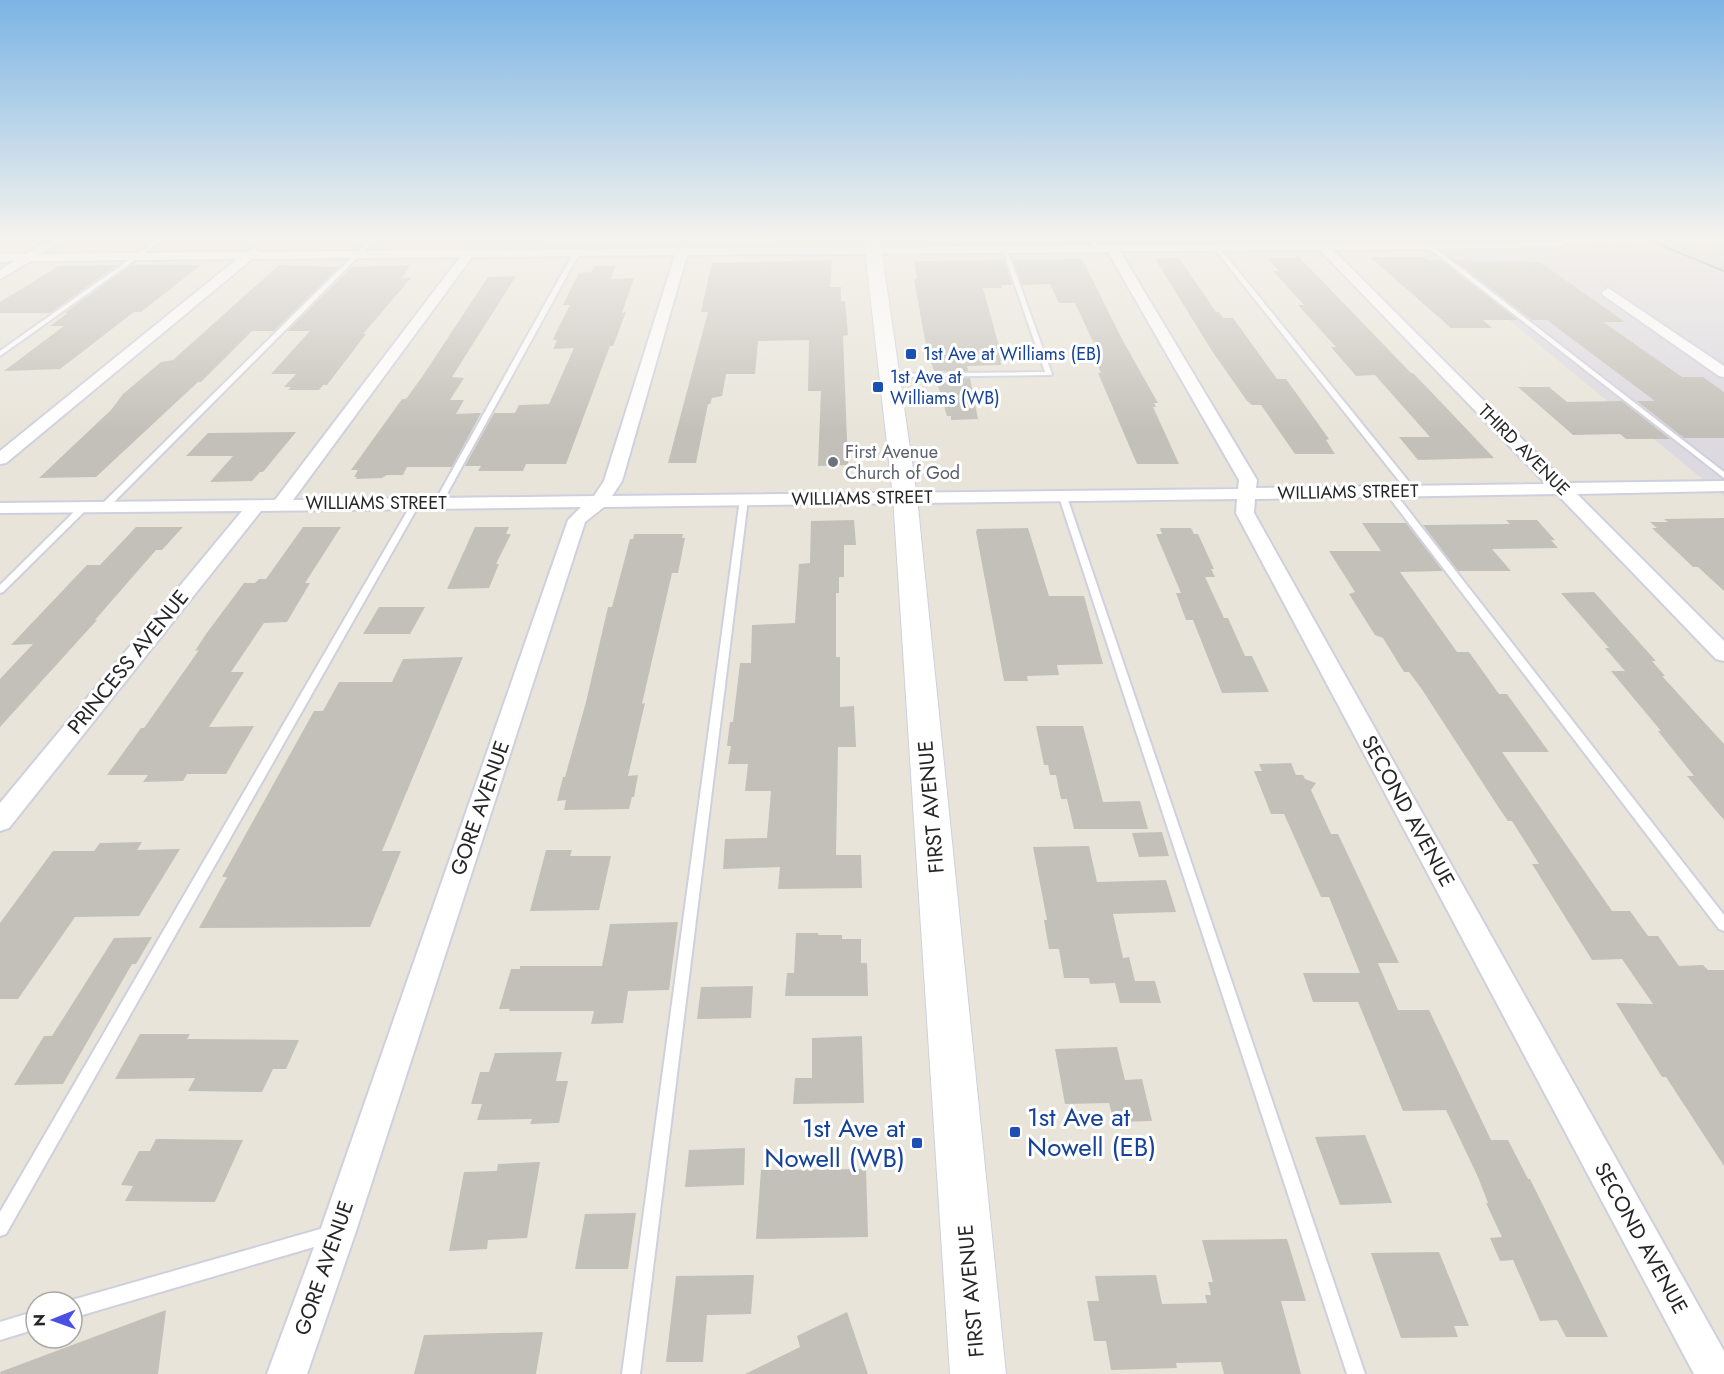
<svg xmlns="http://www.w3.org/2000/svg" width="1724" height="1374" font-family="Jost,sans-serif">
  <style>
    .industrial { fill: #dcd9e0 }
    .building { fill: #c3c0b9 }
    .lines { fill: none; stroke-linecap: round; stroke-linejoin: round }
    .lane-casing { stroke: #cfd0de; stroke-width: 4 }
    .street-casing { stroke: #cfd0de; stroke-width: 4 }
    .secondary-casing { stroke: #cfd0de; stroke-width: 2 }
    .path { stroke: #c2c2c2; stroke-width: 2; stroke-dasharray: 2 1.5; stroke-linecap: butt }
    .lane { fill: #fff; fill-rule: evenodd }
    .street { fill: #fff; fill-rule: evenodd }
    .secondary { fill: #fff; fill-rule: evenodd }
    .rail { stroke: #9d9daf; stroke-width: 2 }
    .transit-dot { fill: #1a4fb4; stroke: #fff; stroke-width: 2 }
    .worship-dot { fill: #6b7280; stroke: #fff; stroke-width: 2 }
    .labels { text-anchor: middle; stroke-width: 6; stroke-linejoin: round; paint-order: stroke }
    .far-transit-label { font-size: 18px; fill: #164399; stroke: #fff; text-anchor: start }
    .far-street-label { font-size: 18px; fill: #262626; stroke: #fff }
    .far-worship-label { font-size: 18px; fill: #5b616d; stroke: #fff; text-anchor: start }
    .street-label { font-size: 21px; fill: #262626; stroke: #fff }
    .near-transit-label { font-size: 26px; fill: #164399; stroke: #fff; text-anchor: start }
  </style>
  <rect width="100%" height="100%" fill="#e8e4d9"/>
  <path class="industrial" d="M1411,240H1724V496L1699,476Z"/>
  <g class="building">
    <path d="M1299,257L1411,373H1413L1437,398L1494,458L1418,460L1399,437H1430L1375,375L1356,376L1331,347H1336L1298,305H1304L1273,271H1279L1267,258Z"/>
    <path d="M1370,257H1423L1428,260H1441L1518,320H1483L1492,328H1451Z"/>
    <path d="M1179,258L1216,312H1219L1223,318H1233L1277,379H1286L1329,439L1326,440L1335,454H1295L1261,405H1252L1247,401L1212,351L1155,259Z"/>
    <path d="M1082,259L1123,341L1158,403H1154L1156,407H1153L1179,464H1137L1098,373H1101L1093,355H1095L1093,350H1097L1075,303H1059L1050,284L1022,285L1013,260Z"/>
    <path d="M832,260L830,287H841V301H845L848,335L843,336L848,465L818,466L821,391H808L809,340L758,341L755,374H726L722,396L712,398L710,404H708L696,463H668L708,312H701L712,263Z"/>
    <path d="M1004,260L1012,285H1001L1002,288H983L1003,361H1000L1001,365L967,366L968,371H934L931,361H929L914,280L917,278L914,261Z"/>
    <path d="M1454,260L1540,262L1625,322H1603L1682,377H1703L1724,392V438H1684L1637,401H1655L1547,320H1532Z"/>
    <path d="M117,265L50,313H0V302L59,266Z"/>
    <path d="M131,265H201L141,312H134L60,369L4,371L64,326H50L68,313H65Z"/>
    <path d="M279,265L339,267L274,331H252L201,382H198L96,477L39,478L111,410L123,394L161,362L173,360Z"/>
    <path d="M410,265L402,278H411L363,334H366L327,385H323L319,390H288L291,387H284L296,374H271L310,331H287L352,267Z"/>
    <path d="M594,266H615L611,279L634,278L622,313L626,312L613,346H610L566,464H526L523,471H478L481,466H465L494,413H515L519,405L549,404L574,348L553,349L557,341L553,339L570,305H563L579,273L591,272Z"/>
    <path d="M516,276L452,377L464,378L450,400H464L456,414L481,413L452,467H407L403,475H387L382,478L356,479L357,477H354L358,470H351L402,399H406L422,377L488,277Z"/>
    <path d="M970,378L978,419L951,420V416H947L936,379Z"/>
    <path d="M1518,387H1549L1567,402L1622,401L1670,439H1626L1620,434L1573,435Z"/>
    <path d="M296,432L263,472H260L252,481L210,482L233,456H186L208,433Z"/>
    <path d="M1724,518V591L1698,567H1693L1652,528H1657L1650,522H1668L1664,519Z"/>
    <path d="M854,520L856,545H844V577H839V593H836V657H840V707L854,706L856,747H838L836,855H861L862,888L778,889L780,867L723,869L725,839L767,838L771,791H745L748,764H728L731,746H727L730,722H733L740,663H751L752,625L795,623L799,564L810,563L811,521Z"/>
    <path d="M1506,520H1537L1555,540H1551L1558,548L1492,549L1511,571H1458L1423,525L1510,524Z"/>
    <path d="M1362,523H1406L1443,571L1400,572L1457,652H1469L1499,694H1507L1549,752H1502L1612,911H1630L1648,936H1658L1679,966L1703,965L1708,970H1724V1166L1666,1077H1662L1616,1003L1653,1004L1622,959L1592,960L1532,864H1539L1512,821H1508L1499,808L1421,688L1409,672H1404L1383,638L1375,635L1349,594L1355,592L1329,551H1381Z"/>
    <path d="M136,527H183L162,550H156L95,620H97L0,727V679L33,644L11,645L87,565H100Z"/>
    <path d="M303,527H341L305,583H310L287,622L264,623L231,672H244L209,727L254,726L226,774H187L183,781L143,782L148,775H107L141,728H144L199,650L195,651L206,634L244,583H255L259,579H266Z"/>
    <path d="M475,527H509L506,534H511L496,564H499L489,588L447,589Z"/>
    <path d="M1028,528L1049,596H1084L1103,664L1057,665L1059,675L1027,676L1028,681H1004L976,532L977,529Z"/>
    <path d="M1160,528H1191L1194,534H1198L1214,569H1211L1215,577H1205L1224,618H1228L1245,656H1252L1269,692L1222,693L1193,620H1186L1176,593H1181L1156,534H1162Z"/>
    <path d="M634,534H683L682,538H685L678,573H672L642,704L645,703L628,776L638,775L634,797H632L629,809L564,810L566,800L557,801L563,777H565L586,702L608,607H612L630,539H633Z"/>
    <path d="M1594,592L1656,661H1652L1665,676H1662L1724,744V820L1687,776H1694L1658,731H1661L1611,671H1625L1605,648H1609L1561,593Z"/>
    <path d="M379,607H425L410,634H363Z"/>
    <path d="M463,657L382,851H401L370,927L199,928L227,877H222L314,711H323L339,682H392L403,659Z"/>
    <path d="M1036,726H1083L1103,802L1140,801L1148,829H1074L1067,799H1061L1056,775H1050L1048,765H1044Z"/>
    <path d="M1291,763L1296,775H1303L1305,779L1316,783L1311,790L1331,834H1338L1399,963H1378L1398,1010H1429L1491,1140H1508L1528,1179H1530L1608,1337H1566L1557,1320L1540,1321L1513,1260L1500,1261L1490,1238L1502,1237L1486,1203H1488L1478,1177L1446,1110L1403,1111L1358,1002H1313L1303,973H1360L1329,897H1321L1284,814H1271L1254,771H1262L1259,764Z"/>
    <path d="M1162,832L1169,856L1139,857L1132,833Z"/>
    <path d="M142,842L137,850L180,849L139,916L75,917L18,999H0V923L53,851H94L100,843Z"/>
    <path d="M1089,846L1097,882L1166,880L1176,912L1113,914L1123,958L1129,957L1135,981H1155L1161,1003H1120L1115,983L1090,984L1089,978H1064L1059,949H1049L1044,920H1047L1033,847Z"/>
    <path d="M546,850H572L570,856H611L599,910L530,911Z"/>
    <path d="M678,922L669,990L628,991L623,1023L591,1024L594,1011H509L510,1009H499L511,969H520V966H602L610,924Z"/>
    <path d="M796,933H818V935H842V939H861V963H867L868,996H785L787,973H794Z"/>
    <path d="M152,937L136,964H132L63,1084L14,1085L44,1036H52L114,938Z"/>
    <path d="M753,986L751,1018L697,1019L701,987Z"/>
    <path d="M140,1034H190L187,1039L299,1040L286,1069H273L262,1092L188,1091L195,1078L115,1079Z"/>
    <path d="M862,1036L864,1103L793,1104L795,1078H812V1038Z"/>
    <path d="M1117,1047L1125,1080L1142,1079L1152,1121L1114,1122L1109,1103L1065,1104L1055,1049Z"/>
    <path d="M562,1052L556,1081H568L559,1123L530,1124L532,1119L477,1120L482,1104H471L480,1072H489L495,1053Z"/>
    <path d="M1365,1135L1392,1203L1340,1205L1315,1137Z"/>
    <path d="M156,1139L243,1140L215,1202L125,1201L133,1186L121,1185L139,1151H150Z"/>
    <path d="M745,1148L744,1185L685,1187L689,1150Z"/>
    <path d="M540,1162L527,1238L488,1240L487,1249L449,1251L464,1172L497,1171L498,1164Z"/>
    <path d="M866,1169L868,1237L756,1239L761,1170Z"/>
    <path d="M636,1213L628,1269H575L585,1214Z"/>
    <path d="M1287,1239L1306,1301H1281L1301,1374H1224L1221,1362L1176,1363L1177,1368L1111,1370L1106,1341H1094L1087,1301H1099L1095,1276L1156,1275L1162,1304L1207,1303L1205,1295H1211L1208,1282H1213L1202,1240Z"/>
    <path d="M1439,1252L1469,1326H1454L1458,1337L1401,1338L1371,1253Z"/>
    <path d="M754,1275L751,1314L707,1315L703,1362H666L676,1276Z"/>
    <path d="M166,1310L158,1374H1L0,1372Z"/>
    <path d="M847,1312L868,1374H745L800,1347L797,1336Z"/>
    <path d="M543,1332L536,1374H414L424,1335Z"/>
  </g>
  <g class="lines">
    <defs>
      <g id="lane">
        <path d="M157,240H163L0,356V351Z"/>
        <path d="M369,240H375L107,509H101V505Z"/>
        <path d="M1090,240H1095L1099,250H1095Z"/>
        <path d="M1426,244H1430L1724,472V478L1426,246Z"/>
        <path d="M1214,246H1218L1414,488V492H1408L1214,248Z"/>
        <path d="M1002,248L1007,249L1052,374L1051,375L888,377V375L890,374L1045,372Z"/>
        <path d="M577,250L580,252L442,503L441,505H435L434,503L574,252Z"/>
        <path d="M1385,488H1391L1724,915V931L1719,929L1385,492Z"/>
        <path d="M1060,495H1063L1067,497L1365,1374H1347L1059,497Z"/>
        <path d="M744,496L748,499L640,1374H622L740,499Z"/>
        <path d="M416,500L420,503L6,1234L0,1236V1212L412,503Z"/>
        <path d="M83,505L87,508L86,510L3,592L0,593V585L80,506Z"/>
        <path d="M331,1226L337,1228L339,1234L337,1240L331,1242L72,1318V1302H68L72,1300Z"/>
        <path d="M36,1311V1329L0,1340V1322Z"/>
      </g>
      <g id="street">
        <path d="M48,240H62L42,254L246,252L254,248L260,252L678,248L683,246L688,248L1562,242V246L1558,247L1333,250L1566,483L1724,481V491L1577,494L1724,641V661L1716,659L1557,494L1255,499L1254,513L1724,1351V1374H1694L1236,513L1237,499L604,507L585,522L356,1231L307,1374H267L320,1231L568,520L581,507L261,511L9,828L0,831V803L242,511L0,513V503L275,500L460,257L252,259L6,463L0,464V451L237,259L31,261L0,279V270L14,261L0,262V254H26ZM1320,250L1546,484L1256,488L1257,480L1120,251ZM1108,252L1239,480L1238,489L612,496L622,481L687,255ZM675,255L604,481L594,496L293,500L472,257Z"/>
        <path d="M1608,288L1724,366V377L1719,376L1603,295L1602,292Z"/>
      </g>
      <path id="secondary" d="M864,240H880L917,497L1006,1374H950L893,497Z"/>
    </defs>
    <use href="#lane" class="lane-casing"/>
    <use href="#street" class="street-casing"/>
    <use href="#secondary" class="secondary-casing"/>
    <g class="path">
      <path d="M1708,244H1724"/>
      <path d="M1574,245L1642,246"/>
    </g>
    <use href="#lane" class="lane"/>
    <use href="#street" class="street"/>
    <use href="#secondary" class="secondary"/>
    <path class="rail" d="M1648,240L1724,271"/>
  </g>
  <linearGradient id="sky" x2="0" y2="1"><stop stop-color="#7bb4e4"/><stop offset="0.55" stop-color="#f5f3ee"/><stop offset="1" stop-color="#f5f3ee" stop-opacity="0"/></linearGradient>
  <rect width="1724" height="433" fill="url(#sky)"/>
  <g class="transit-dot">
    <rect x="905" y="348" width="12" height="12" rx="3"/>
    <rect x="872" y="381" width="12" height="12" rx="3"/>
    <rect x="1009" y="1126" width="12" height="12" rx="3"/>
    <rect x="911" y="1137" width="12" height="12" rx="3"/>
  </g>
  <circle class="worship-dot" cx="833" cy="462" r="6"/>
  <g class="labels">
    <g class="far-transit-label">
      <text x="923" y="360">1st Ave at Williams (EB)</text>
      <text x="890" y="383">1st Ave at<tspan x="890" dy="21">Williams (WB)</tspan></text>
    </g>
    <g class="far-street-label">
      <text transform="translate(1524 450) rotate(45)" y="6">THIRD AVENUE</text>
      <text transform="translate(1348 492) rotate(-1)" y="6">WILLIAMS STREET</text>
      <text transform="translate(862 498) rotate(-1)" y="6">WILLIAMS STREET</text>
      <text x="376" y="509">WILLIAMS STREET</text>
    </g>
    <g class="far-worship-label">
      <text x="845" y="458">First Avenue<tspan x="845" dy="21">Church of God</tspan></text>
    </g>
    <g class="street-label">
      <text transform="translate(128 662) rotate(-51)" y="7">PRINCESS AVENUE</text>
      <text transform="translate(931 807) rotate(-95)" y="7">FIRST AVENUE</text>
      <text transform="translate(480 808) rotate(-71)" y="7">GORE AVENUE</text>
      <text transform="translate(1408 811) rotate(61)" y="7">SECOND AVENUE</text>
      <text transform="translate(1641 1238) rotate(61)" y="7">SECOND AVENUE</text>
      <text transform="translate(324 1268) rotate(-71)" y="7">GORE AVENUE</text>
      <text transform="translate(971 1291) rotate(-95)" y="7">FIRST AVENUE</text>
    </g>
    <g class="near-transit-label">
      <text x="1027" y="1126">1st Ave at<tspan x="1027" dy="30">Nowell (EB)</tspan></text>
      <text x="905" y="1137" text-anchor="end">1st Ave at<tspan x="905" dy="30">Nowell (WB)</tspan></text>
    </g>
  </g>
  <g transform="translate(54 1320) rotate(269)"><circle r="28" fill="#ffffff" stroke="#a8a8a8" stroke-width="1.5"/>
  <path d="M0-4.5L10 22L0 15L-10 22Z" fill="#4a50e4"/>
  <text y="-9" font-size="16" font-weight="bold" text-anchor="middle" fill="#262626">N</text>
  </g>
</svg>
